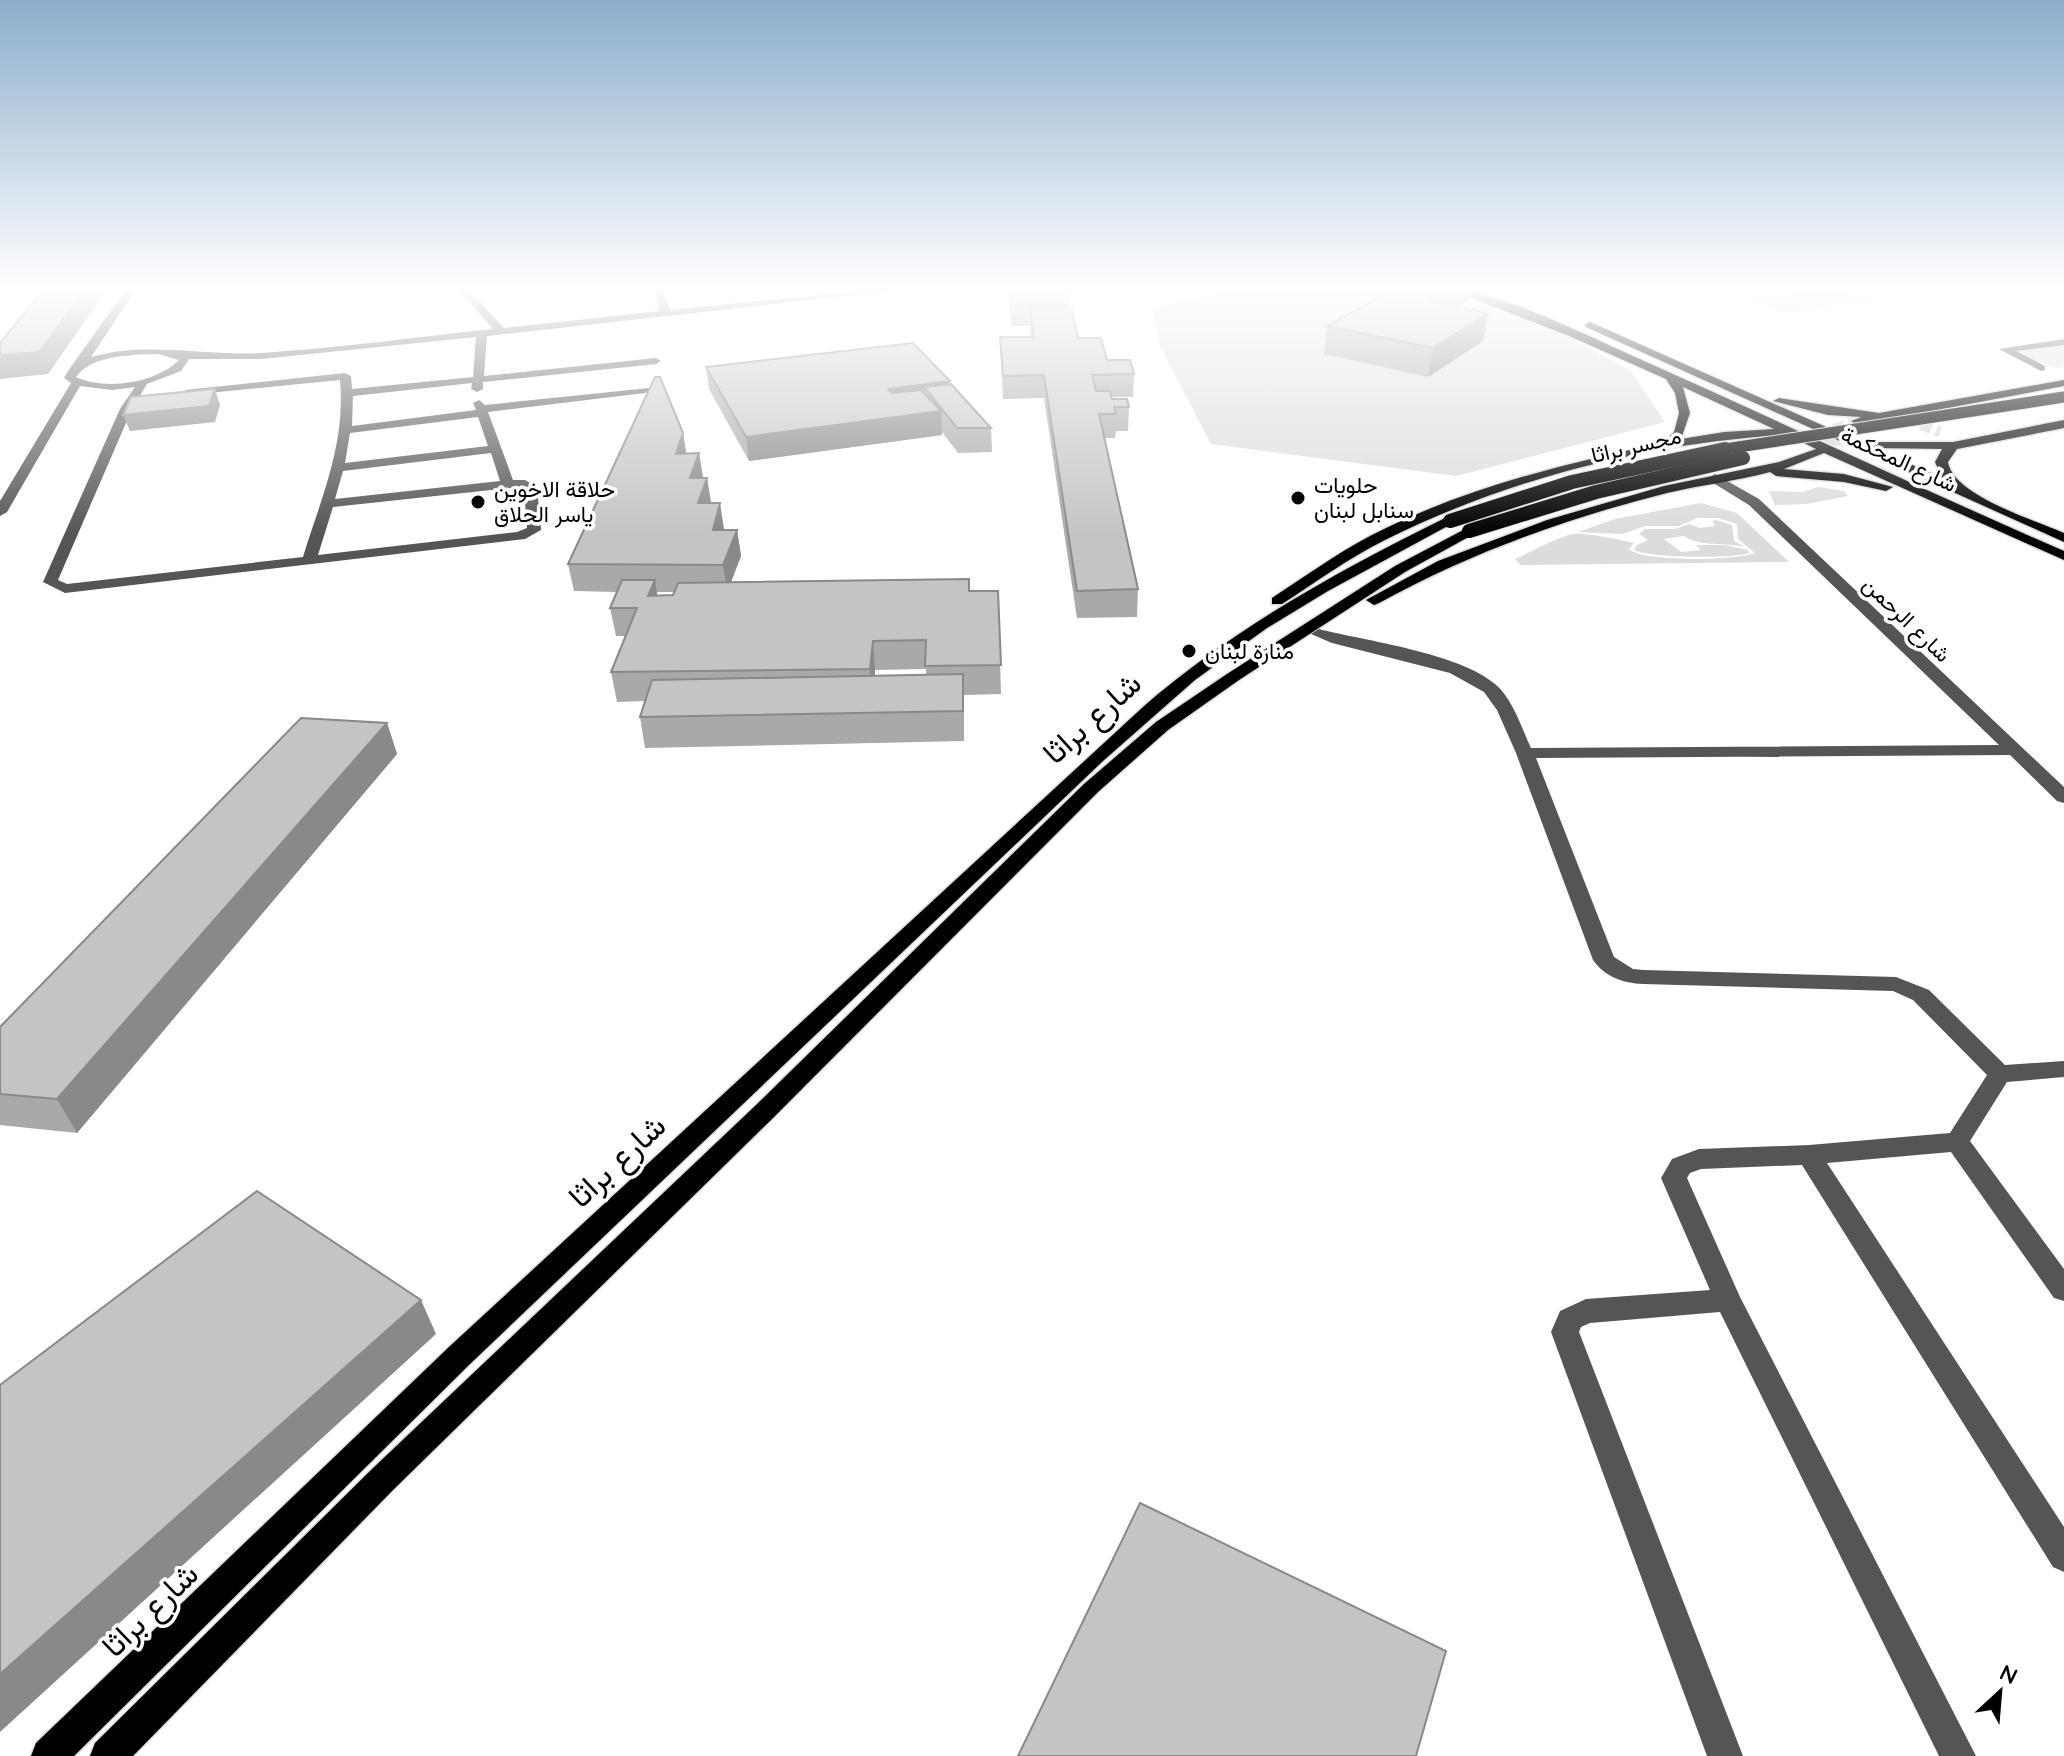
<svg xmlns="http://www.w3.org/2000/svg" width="2064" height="1756" font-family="Quicksand,Vazirmatn,sans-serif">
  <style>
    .green { fill: #dcdcdc }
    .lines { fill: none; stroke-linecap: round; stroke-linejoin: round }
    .major-tunnel { stroke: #d9d9d9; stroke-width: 11; stroke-dasharray: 11 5; stroke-linecap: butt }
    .major-casing { stroke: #dbdbdb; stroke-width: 3 }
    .minor { fill: #555; fill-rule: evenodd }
    .major { fill: #000; fill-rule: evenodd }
    .major-bridge-far1-casing { stroke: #dbdbdb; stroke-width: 13; stroke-linecap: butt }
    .major-bridge-casing { stroke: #dbdbdb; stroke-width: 16; stroke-linecap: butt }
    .major-bridge-far1 { stroke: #000; stroke-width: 11 }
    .major-bridge { stroke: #000; stroke-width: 14 }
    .wall { fill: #a9a9a9; fill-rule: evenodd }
    .shaded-wall { fill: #898989 }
    .building { fill: #c4c4c4; stroke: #898989; stroke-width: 2 }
    .poi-dot { fill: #000; stroke: #fff; stroke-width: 3 }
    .labels { text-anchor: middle; stroke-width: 7; stroke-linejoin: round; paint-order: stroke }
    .far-street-label { font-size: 22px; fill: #000; stroke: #fff }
    .far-poi-label { font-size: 22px; fill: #000; stroke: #fff; text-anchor: start }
    .near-street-label { font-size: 32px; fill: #000; stroke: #fff }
  </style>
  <rect width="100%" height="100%" fill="#fff"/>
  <g class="green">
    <path d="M1225,288H1436L1543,323L1631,371L1665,422L1456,476L1211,444L1160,347L1152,308Z"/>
    <path d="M1822,288H1841L1875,300L1783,313L1746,298Z"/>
    <path d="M2064,342V367L2056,368L2007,351Z"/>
    <path d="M1818,487L1844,491L1848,496L1806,504L1775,505L1769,491L1802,492Z"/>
    <path d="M1701,503L1737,513L1789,562L1521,565L1515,559C1532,552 1554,538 1573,534C1585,532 1622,540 1634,543L1629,549C1642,562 1735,561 1755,553L1738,539L1737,524L1718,518H1697L1679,526H1645L1622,534L1578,532L1615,519Z"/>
    <path d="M1716,520L1732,525L1734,541L1745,547C1725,542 1700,547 1684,536L1664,539L1681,552L1701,550L1696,545H1725L1748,550L1749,553C1732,559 1649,558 1634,550L1637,545L1648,540L1639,534L1645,529H1675L1689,524L1700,528L1715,526L1712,521Z"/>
  </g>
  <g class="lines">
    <g class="major-tunnel">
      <path d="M1910,414L1914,421L1940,432"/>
      <path d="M1801,435L1864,444"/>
      <path d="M1826,443L1833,430L1857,421"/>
    </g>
    <defs>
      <g id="major">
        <path d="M1446,288C1491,288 1589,336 1633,356C1777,420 1919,488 2064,551V560L1824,453L1784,469L1844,474L1893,487L1886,491L1844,482L1776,476L1770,472C1736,481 1701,485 1667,493C1567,518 1470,553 1379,603L1374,605L1366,600L1438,561L1547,520L1664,486L1779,462L1816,449C1807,445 1791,434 1783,435C1649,443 1507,479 1385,540C1349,558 1316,582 1282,604H1272V598C1304,577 1336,554 1370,536C1461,489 1562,464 1662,443L1674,432L1679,413L1675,393L1666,379L1569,336ZM1683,387L1774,429L1724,432L1681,439L1690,413Z"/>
        <path d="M1590,322L1860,442H1953L2064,420V428L1957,449L1948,462C1953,495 2034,520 2064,533V542L1586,327L1585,325ZM1874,448L1942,449L1935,462L1942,478Z"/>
        <path d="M2064,380V386L1857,425L1851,421L1861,417L1828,415L1773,401L1779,398L1879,413Z"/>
        <path d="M1445,518L1457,521L1328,591L1267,628L1195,680L1103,761L470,1364L74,1756H31L36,1743L450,1346L1143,707C1234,628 1338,571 1445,518Z"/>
        <path d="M1469,527L1474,528V534L1405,572L1239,680L1168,730L1098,792L773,1118L393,1490L133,1756H90L95,1743L371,1470L755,1106L1084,784L1156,722L1227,674L1395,566Z"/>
      </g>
    </defs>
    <use href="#major" class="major-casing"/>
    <g class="minor">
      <path d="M127,288H137L91,357C147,341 204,356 261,353C339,348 416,337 493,329L457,288H467L504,328L660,311L653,288H663L670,310L886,288H918L487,336L484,376L656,358L661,361L656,364L483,382V389L477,392L471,389L472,383L353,396L352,426L476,410L473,403L479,400L485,405L649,388L651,390L645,393L488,412L513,480H525L537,487L541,530L525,539L65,593L43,582L120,409L135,387L112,390L80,386L7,512L0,516V501L71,383L64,378L68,371ZM476,337L473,377L352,389L351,376L345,373L185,390V394L189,395L340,380C346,444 321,498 303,557L67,584L58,580L132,409L147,384L181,371L189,359H261ZM158,354L179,360C156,383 106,391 76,377C92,354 133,355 158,354ZM478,417L488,446L345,463L350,433ZM491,453L500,481L335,499L343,471ZM519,487L524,489L527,528L517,532L318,555L333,507Z"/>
      <path d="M2064,339V345L2016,351L2045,366V370L2041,371L1999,349Z"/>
      <path d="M1715,474L1759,499L2064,787V803L2057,801L2010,755L1536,758L1614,957L1633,969L1643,970L1896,977L1929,990L2005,1065L2064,1061V1077L2007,1082L1970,1141L2064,1269V1301L2054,1298L1951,1152L1827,1163L2064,1527V1572L2053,1567L1802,1165L1701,1169L1690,1173L1687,1178L1740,1297L1976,1756H1939L1720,1312L1590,1323L1581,1327L1579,1332L1743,1756H1707L1551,1332L1560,1311L1586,1299L1710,1290L1661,1178L1672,1159L1699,1149L1809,1145L1950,1133L1987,1075L1913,1000L1893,991L1643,984C1623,983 1605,977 1593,960L1516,753L1497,710L1484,692L1450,673L1332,643L1311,634L1319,629C1366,641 1459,653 1495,684C1513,699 1521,727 1531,748L1999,745L1749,505L1710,481L1709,478Z"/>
    </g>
    <use href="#major" class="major"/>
    <defs>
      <path id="major-bridge-far1" d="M1712,451L2064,397"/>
      <g id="major-bridge">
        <path d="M1450,521L1572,482L1725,449"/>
        <path d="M1469,531L1596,492L1743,458"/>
      </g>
    </defs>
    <use href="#major-bridge-far1" class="major-bridge-far1-casing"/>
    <use href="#major-bridge" class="major-bridge-casing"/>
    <use href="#major-bridge-far1" class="major-bridge-far1"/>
    <use href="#major-bridge" class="major-bridge"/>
  </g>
  <g class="wall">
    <path d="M1009,288L1068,305V308L1078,338L1107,360L1134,374L1133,397H1112V399L1129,407L1128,431H1116L1115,438H1104L1138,589L1137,617L1077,618L1044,398L1003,399L1000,337H1031L1030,326H1011Z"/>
    <path d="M1416,288H1473L1471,299L1458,307L1488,313L1483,341L1428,377L1324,354L1327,326L1402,296Z"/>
    <path d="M706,367L950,381V384L991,428L992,452L958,453L942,432V435L749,461L709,389Z"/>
    <path d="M683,433L686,454L699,453L703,478H707L711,503L723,530H737L741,556L731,582L970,591H998L1001,694L964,695V741L645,748L640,717L645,701L617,702L611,672L626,636H616L610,608L617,592L574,591L568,564ZM657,592H675L673,595L657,596ZM926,669V675L875,676V670Z"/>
    <path d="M387,723L397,754L77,1133L0,1125V1027Z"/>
  </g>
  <g class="shaded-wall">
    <path d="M86,288H108L48,374L0,379V355Z"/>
    <path d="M1448,288H1473L1471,299L1421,328L1426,301Z"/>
    <path d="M1488,313L1483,341L1428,377L1433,348Z"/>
    <path d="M950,381L951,404L924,387L925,408L889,412L888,389Z"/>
    <path d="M215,389L220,405L215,422L130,431L123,415Z"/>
    <path d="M941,411L942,435L749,461L746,437Z"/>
    <path d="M683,433L687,458L676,454Z"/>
    <path d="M699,453L703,478H690Z"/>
    <path d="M707,478L711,503H698Z"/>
    <path d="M720,503L724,529L717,557L713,530Z"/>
    <path d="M737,530L741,556L727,592L723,565Z"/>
    <path d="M655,580L659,607L648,596Z"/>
    <path d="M873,641L875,670L872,698L870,669Z"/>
    <path d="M387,723L397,754L77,1133L57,1099Z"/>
    <path d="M421,1300L436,1334L0,1732V1674Z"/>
  </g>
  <g class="building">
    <path d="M45,288H86L39,352L0,355V343Z"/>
    <path d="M1010,288H1066L1068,305H1011Z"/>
    <path d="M1416,288H1448L1426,301L1488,313L1433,348L1327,326L1387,293L1402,296Z"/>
    <path d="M1030,308H1071L1078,338H1101L1107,360H1130L1134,374L1092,375L1096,391H1110L1112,399H1127L1129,407H1114L1116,414H1099L1138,589L1077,591L1044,375L1003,376L1000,337H1034Z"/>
    <path d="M913,343L950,381L888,389L892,393L921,390L941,411L746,437L706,367Z"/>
    <path d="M655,377H660L683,433L676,454L699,453L690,478H707L698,503H720L713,530H737L723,565L568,564Z"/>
    <path d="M951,384L991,428H957L924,387Z"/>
    <path d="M215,389L209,406L123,415L131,397Z"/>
    <path d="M969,579V591H998L1001,665L925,666L926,640L873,641L870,669L611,672L637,608H610L622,580H655L648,596L673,595L678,583Z"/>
    <path d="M963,674V711L640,717L652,680Z"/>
    <path d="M301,718L387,723L57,1099L0,1094V1027Z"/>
    <path d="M257,1191L421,1300L0,1674V1385Z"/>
    <path d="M1140,1503L1446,1651L1416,1756H1018Z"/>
  </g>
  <linearGradient id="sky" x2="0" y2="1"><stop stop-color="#8cadcc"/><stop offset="0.54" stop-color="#fff"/><stop offset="1" stop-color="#fff" stop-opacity="0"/></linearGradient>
  <rect width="2064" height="534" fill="url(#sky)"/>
  <g class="poi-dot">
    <circle cx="1298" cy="498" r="8"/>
    <circle cx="478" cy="502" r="8"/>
    <circle cx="1189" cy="651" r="8"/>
  </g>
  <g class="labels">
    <g class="far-street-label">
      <text transform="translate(1636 445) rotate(-13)" y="8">مجسر براثا</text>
      <text transform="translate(1899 459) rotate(25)" y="8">شارع المحكمة</text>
      <text transform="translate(1907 619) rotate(44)" y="8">شارع الرحمن</text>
    </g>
    <g class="far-poi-label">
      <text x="1314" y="493">حلويات<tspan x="1314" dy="25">سنابل لبنان</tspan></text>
      <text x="494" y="497">حلاقة الاخوين<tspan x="494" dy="25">ياسر الحلاق</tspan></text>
      <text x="1205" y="659">منارة لبنان</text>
    </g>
    <g class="near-street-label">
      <text transform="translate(1092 718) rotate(-42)" y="11">شارع براثا</text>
      <text transform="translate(617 1161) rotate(-43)" y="11">شارع براثا</text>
      <text transform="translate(150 1610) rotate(-44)" y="11">شارع براثا</text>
    </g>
  </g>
  <g transform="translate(2000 1692) rotate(26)" stroke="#ffffff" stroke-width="6" paint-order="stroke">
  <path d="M0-6L14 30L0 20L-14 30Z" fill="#000000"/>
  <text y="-12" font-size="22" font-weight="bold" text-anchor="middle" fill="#000000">N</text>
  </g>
</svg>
